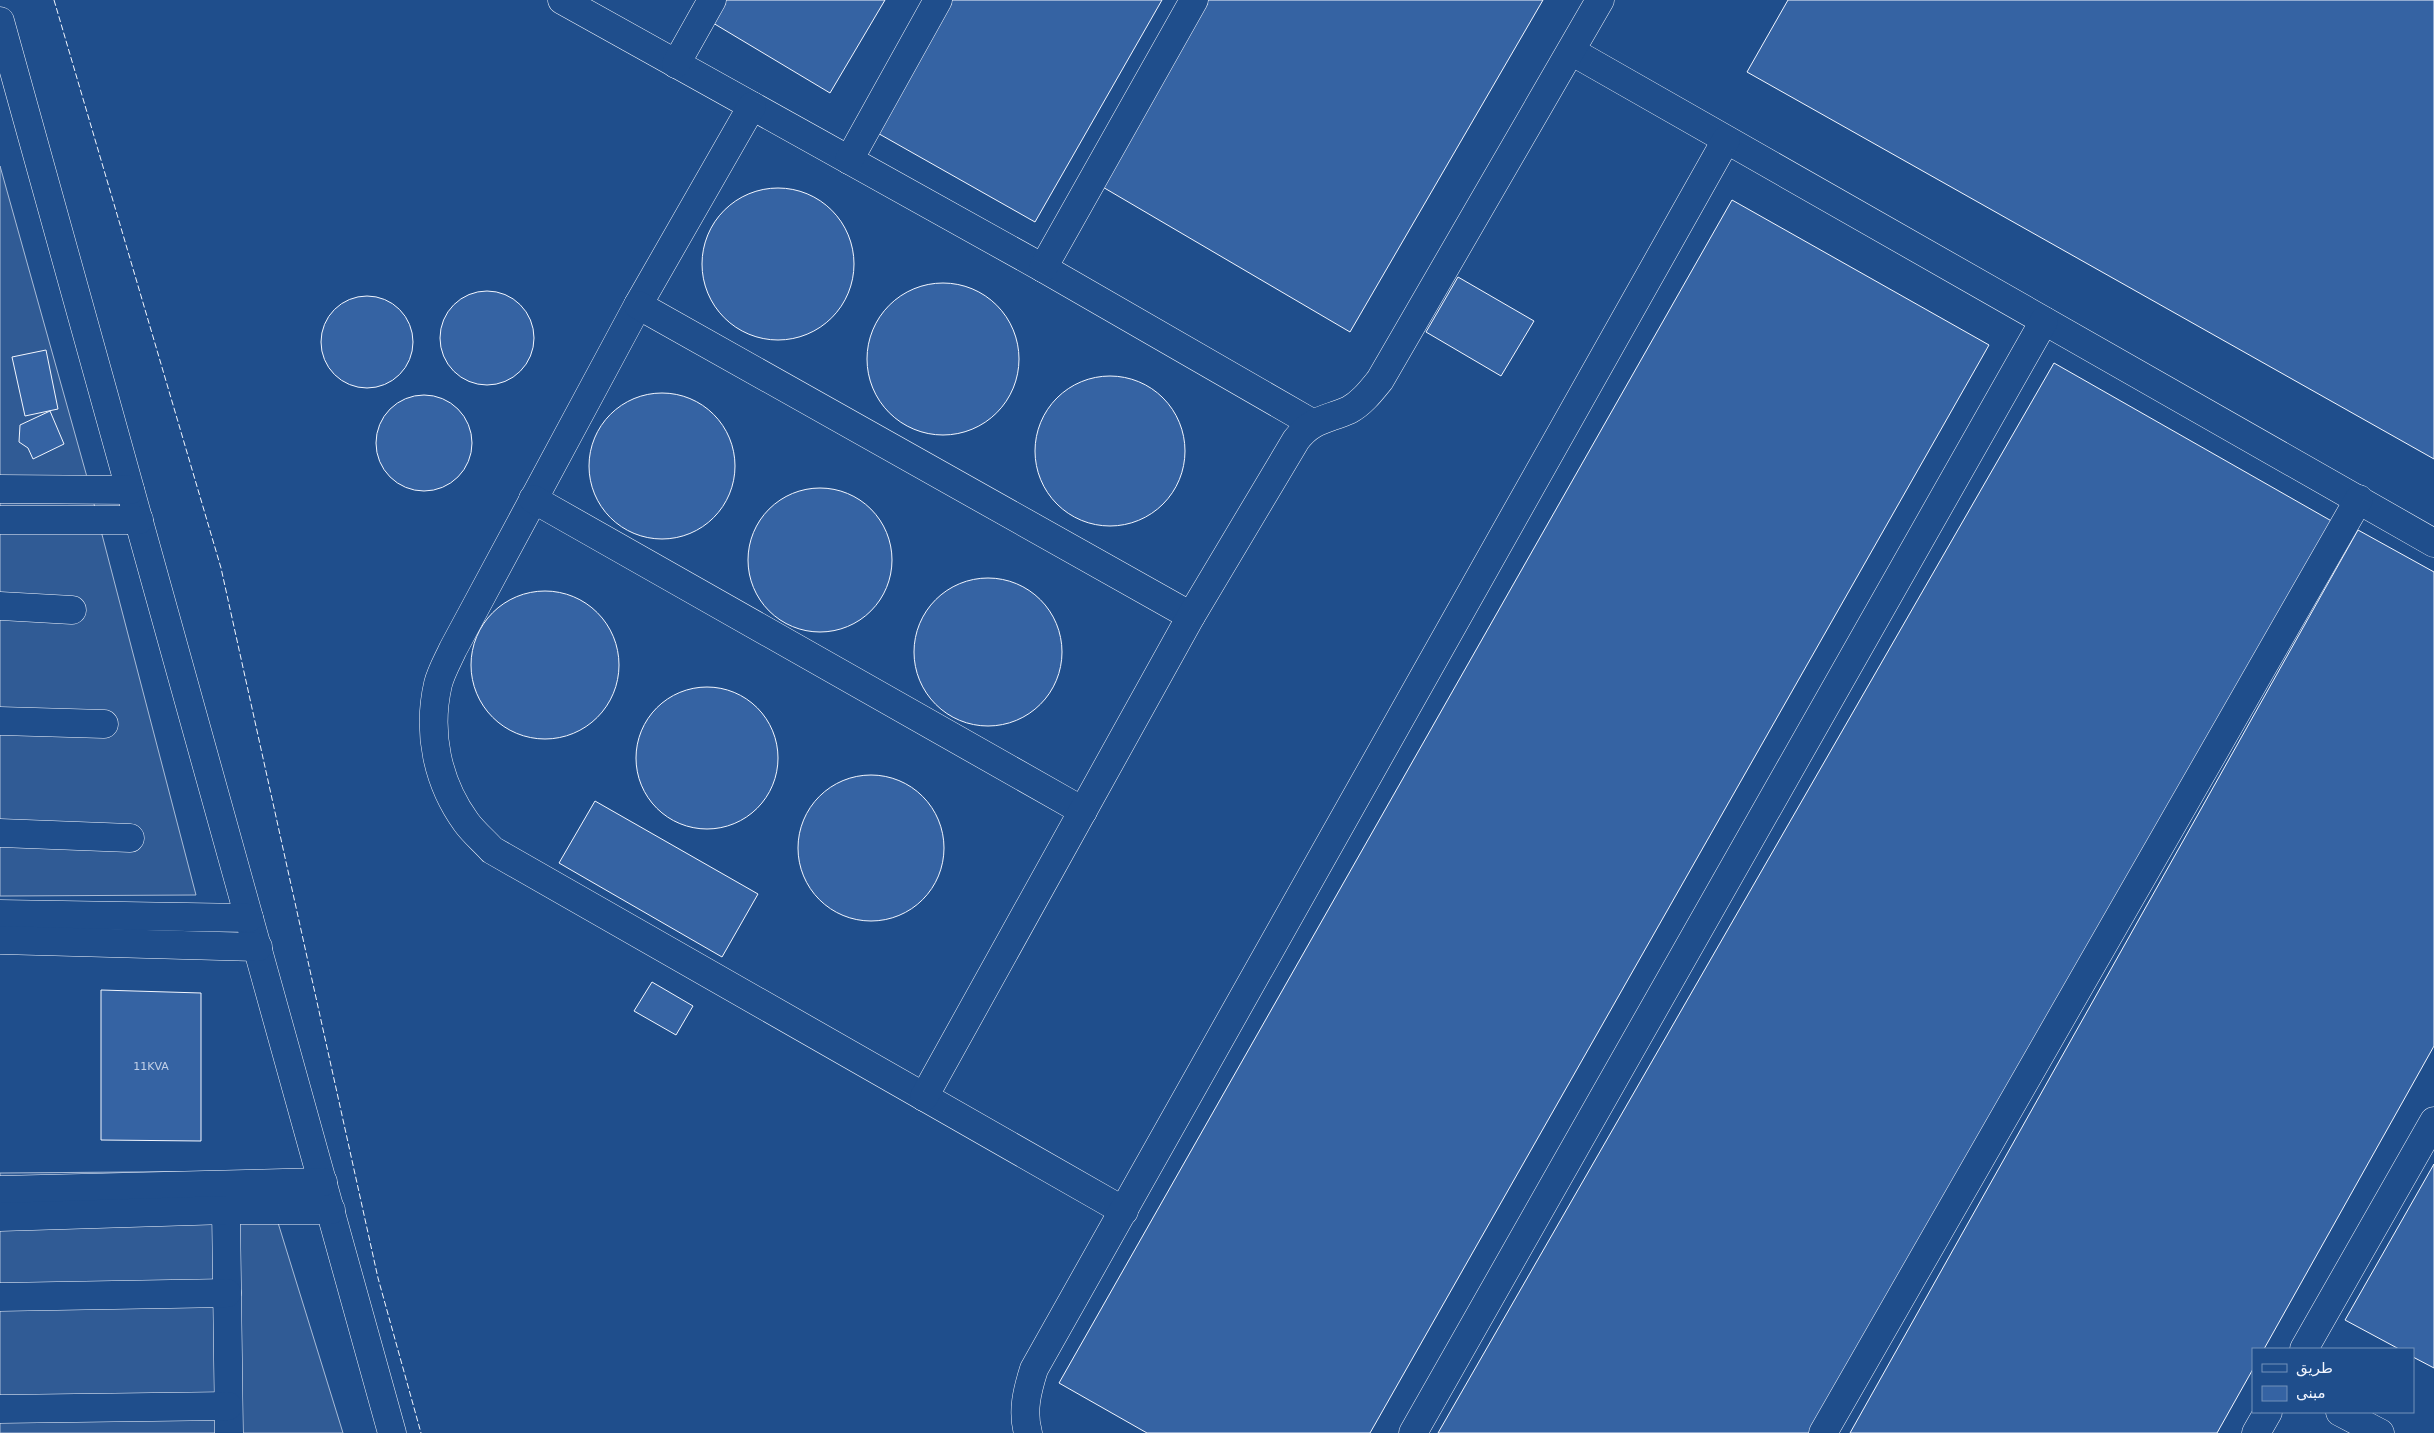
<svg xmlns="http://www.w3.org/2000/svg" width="2434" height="1433" font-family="'DejaVu Sans','Noto Naskh Arabic',sans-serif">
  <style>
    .parking { fill: #305b95; stroke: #a8bbd7 }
    .building { fill: #3563a3; stroke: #f2f6ff }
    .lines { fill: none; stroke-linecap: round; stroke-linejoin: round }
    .minor-casing { stroke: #f2f6ff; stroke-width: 29 }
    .minor { stroke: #1f4e8c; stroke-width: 28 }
    .fence { stroke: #f2f6ff; stroke-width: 1; stroke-dasharray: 6 2.5; stroke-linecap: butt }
    .labels { text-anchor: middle; stroke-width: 4; stroke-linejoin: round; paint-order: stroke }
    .number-label { font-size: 11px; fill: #c3d1e8 }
  </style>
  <rect width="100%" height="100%" fill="#1f4e8c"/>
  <g class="parking">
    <path d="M0,166L87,477L196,895L0,896Z"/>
    <path d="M262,1171L343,1433H0V1173Z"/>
  </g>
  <g class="building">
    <path d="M720,0H885L830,93L708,20Z"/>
    <path d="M949,0H1162L1035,222L874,131Z"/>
    <path d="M1207,0H1543L1350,332L1101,186Z"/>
    <path d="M1788,0H2434V459L1747,72Z"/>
    <circle cx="778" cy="264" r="76"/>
    <path d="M1732,200L1989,345L1370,1433H1147L1059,1383Z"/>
    <path d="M1458,277L1534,321L1501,376L1426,332Z"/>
    <circle cx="943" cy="359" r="76"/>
    <circle cx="487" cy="338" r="47"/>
    <circle cx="367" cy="342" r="46"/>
    <path d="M46,350L58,409L25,416L12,357Z"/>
    <path d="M2054,363L2335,523L1812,1433H1438Z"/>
    <circle cx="1110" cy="451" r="75"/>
    <circle cx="662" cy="466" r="73"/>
    <circle cx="424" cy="443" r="48"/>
    <path d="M50,411L64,444L33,459L28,448L19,442L20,425Z"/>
    <circle cx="820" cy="560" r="72"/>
    <path d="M2358,530L2434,572V1046L2264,1349H2253V1369L2217,1433H1850Z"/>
    <circle cx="988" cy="652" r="74"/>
    <circle cx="545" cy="665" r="74"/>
    <circle cx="707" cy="758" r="71"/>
    <circle cx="871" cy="848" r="73"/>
    <path d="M595,801L758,894L722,957L559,863Z"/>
    <path d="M652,982L693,1006L676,1035L634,1011Z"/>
    <path d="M101,990L201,993V1141L101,1140Z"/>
    <path d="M2434,1164V1368L2413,1357V1349H2399L2345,1320Z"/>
  </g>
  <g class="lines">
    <defs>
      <g id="minor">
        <path d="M562,0L1043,268L1312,423"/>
        <path d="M0,21L392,1433"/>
        <path d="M1571,51L2434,543"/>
        <path d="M676,64L712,0"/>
        <path d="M752,106L638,305L453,649C448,660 441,672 438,684C427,732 437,782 466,822C473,832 484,841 492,850L1124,1211"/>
        <path d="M849,160L938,0"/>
        <path d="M1043,268L1194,0"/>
        <path d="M638,305L1191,616"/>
        <path d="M0,489L130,490"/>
        <path d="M533,499L1083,811"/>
        <path d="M0,520H139"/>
        <path d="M0,606L72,610"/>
        <path d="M0,721L104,724"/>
        <path d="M0,833L130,838"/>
        <path d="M0,914L249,918"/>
        <path d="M0,940L258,947"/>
        <path d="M924,1097L1191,616L1296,440C1312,419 1326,420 1349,410C1362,403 1371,391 1380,380L1600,0"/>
        <path d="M0,1190L323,1182"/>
        <path d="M226,1210L229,1433"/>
        <path d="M0,1217L226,1210H331"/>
        <path d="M0,1297L227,1293"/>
        <path d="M2304,1349L2434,1121"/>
        <path d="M0,1409L228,1406"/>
        <path d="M2340,1412L2380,1433"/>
        <path d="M1028,1433C1022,1411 1027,1391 1034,1369L1726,140"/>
        <path d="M1413,1433L2044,321"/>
        <path d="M1823,1433L2359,499"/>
        <path d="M2256,1433L2268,1412"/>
      </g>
    </defs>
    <use href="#minor" class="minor-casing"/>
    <use href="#minor" class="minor"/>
    <path class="fence" d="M54,0L221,568L378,1278L421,1433"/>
  </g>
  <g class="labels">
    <g class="number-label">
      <text x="151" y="1070">11KVA</text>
    </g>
  </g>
  <rect x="2252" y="1348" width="162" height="65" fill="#1f4e8c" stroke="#7391ba"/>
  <rect x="2262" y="1364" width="25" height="8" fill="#1f4e8c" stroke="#7391ba"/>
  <text x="2296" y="1373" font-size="15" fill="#f2f6ff">طريق</text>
  <rect x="2262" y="1386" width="25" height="15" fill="#3563a3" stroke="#7391ba"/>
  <text x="2296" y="1398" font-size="15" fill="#f2f6ff">مبنى</text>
</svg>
